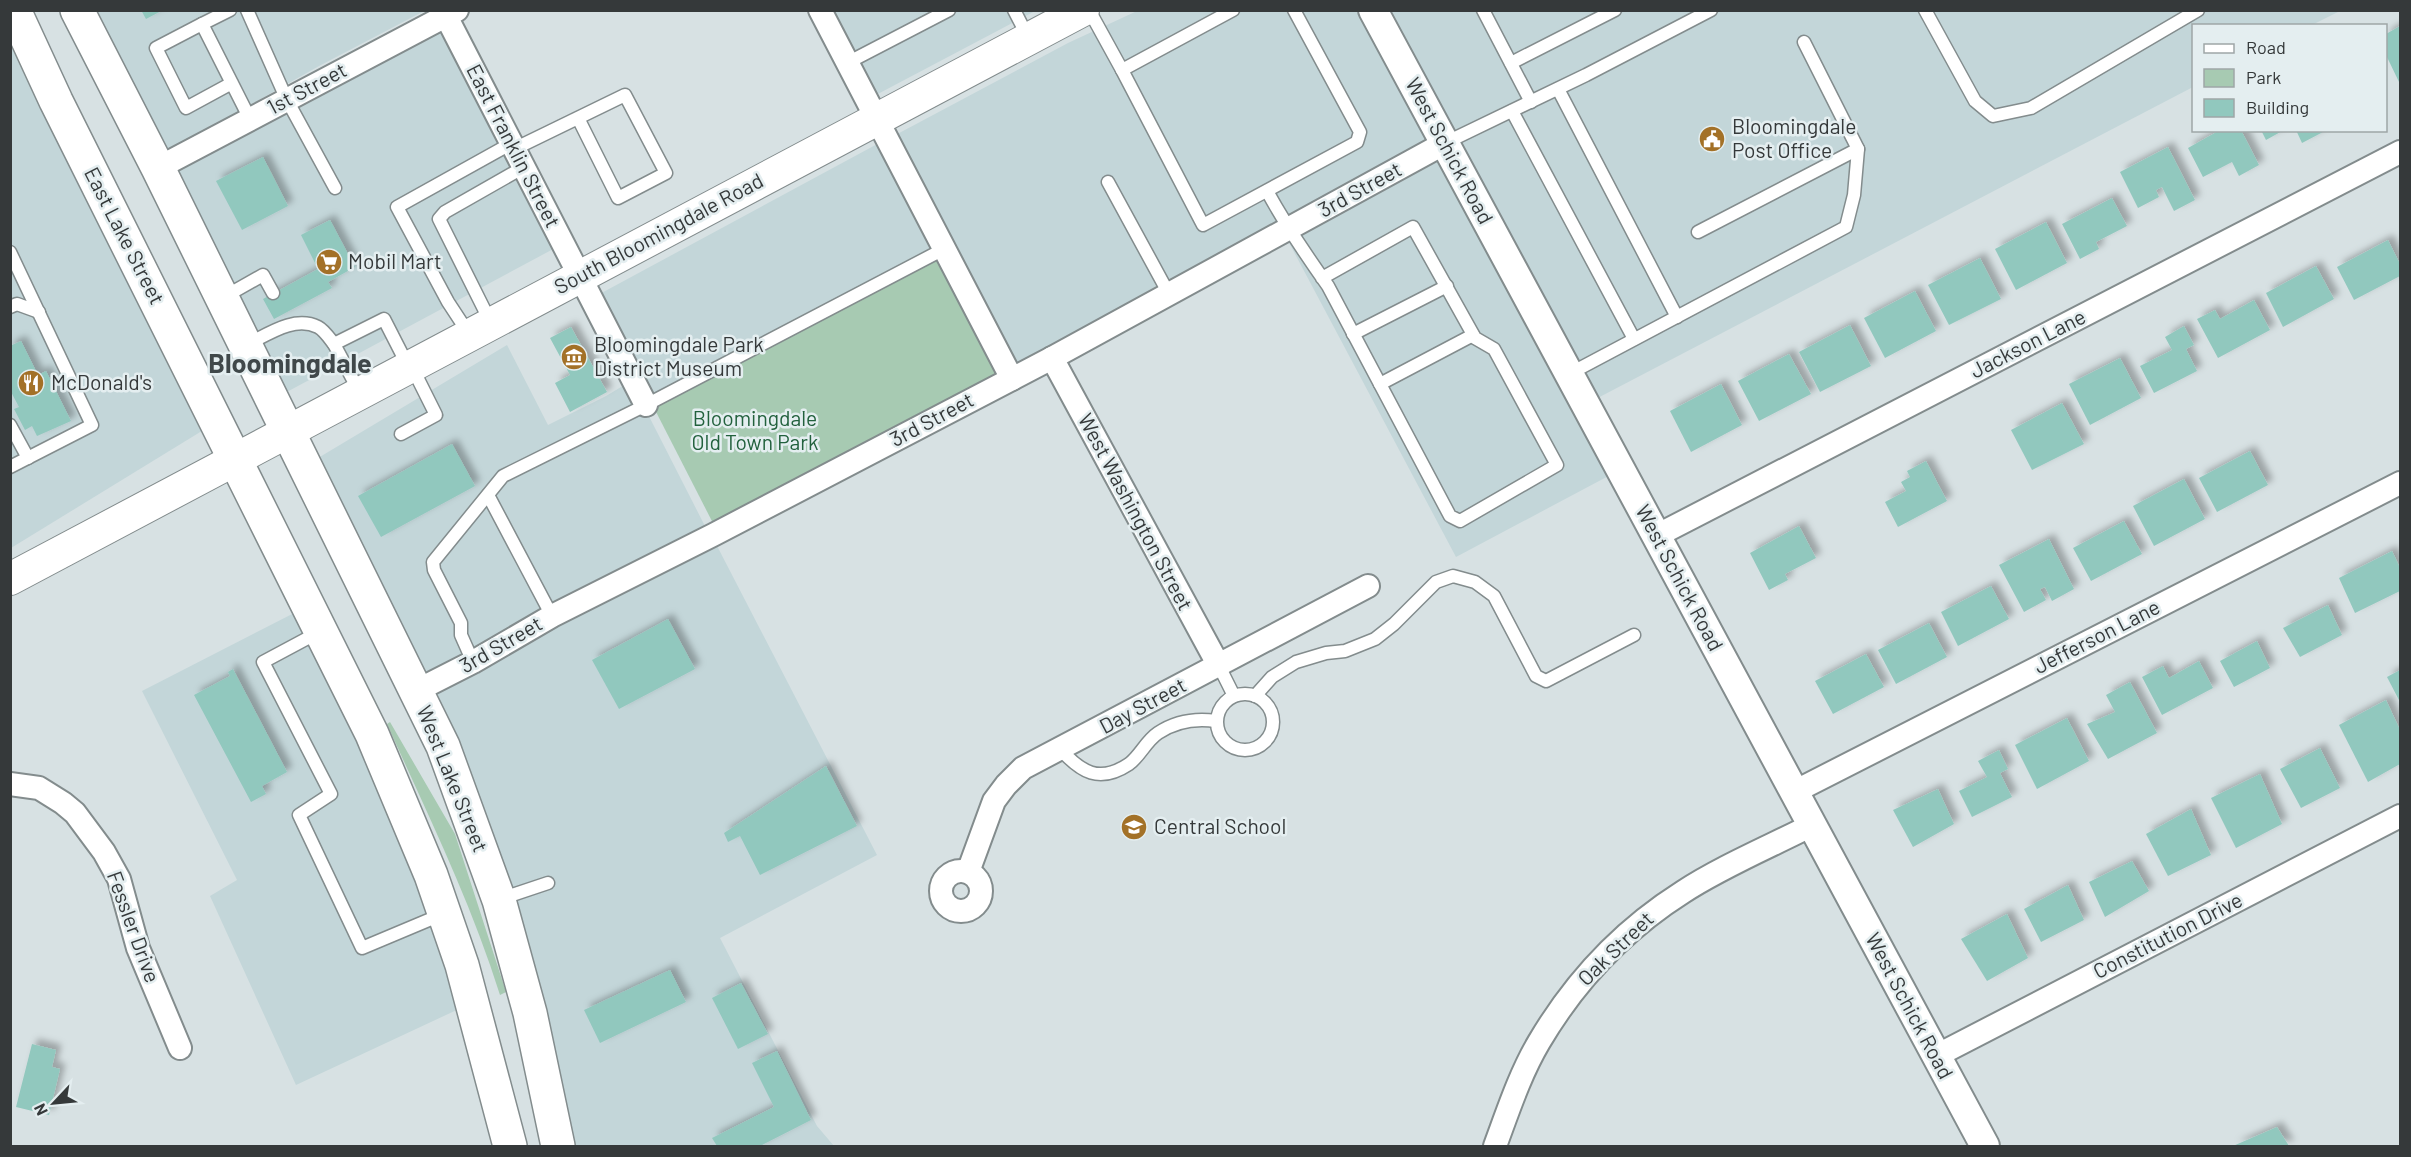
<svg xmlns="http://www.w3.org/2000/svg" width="2411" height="1157" font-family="Barlow,sans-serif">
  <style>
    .built { fill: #c3d6d9 }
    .green { fill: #a7cab2 }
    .building { fill: #91c8be; filter: url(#shadow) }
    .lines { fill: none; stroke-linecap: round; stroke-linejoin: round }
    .service-casing { stroke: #838c8d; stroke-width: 15 }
    .minor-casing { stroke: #838c8d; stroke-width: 26 }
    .tertiary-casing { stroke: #838c8d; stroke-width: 32 }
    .secondary-casing { stroke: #838c8d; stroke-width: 34 }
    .primary-casing { stroke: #838c8d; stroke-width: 36 }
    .service { stroke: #fff; stroke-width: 12 }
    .minor { stroke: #fff; stroke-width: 22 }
    .tertiary { stroke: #fff; stroke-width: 28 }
    .secondary { stroke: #fff; stroke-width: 32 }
    .primary { stroke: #fff; stroke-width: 33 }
    .labels { text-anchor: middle; stroke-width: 5; stroke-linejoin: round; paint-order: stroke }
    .street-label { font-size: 21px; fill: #35393a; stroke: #e4eef0 }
    .poi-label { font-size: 21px; fill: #35393a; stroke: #e4eef0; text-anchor: start }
    .park-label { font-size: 21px; fill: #22613d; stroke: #e4eef0 }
    .district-label { font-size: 27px; font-weight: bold; fill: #40484a; stroke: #e4eef0 }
  </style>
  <defs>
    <filter id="shadow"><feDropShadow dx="5.5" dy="-5.5" stdDeviation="3" flood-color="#0004"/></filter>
  </defs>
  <rect width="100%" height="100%" fill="#d7e1e3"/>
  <g class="built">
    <path d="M78,11H424L319,66L147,163Z"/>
    <path d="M827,11H1035L874,96Z"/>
    <path d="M1137,11H1361L1616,472L1456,557L1286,237L1013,373L888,139L1068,43Z"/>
    <path d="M1381,11H2340L2312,25L2194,26L2193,87L1590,402Z"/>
    <path d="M440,15L557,247L270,401L152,172Z"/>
    <path d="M10,18L210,426L11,548H10Z"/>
    <path d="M881,142L938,247L648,399L596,296Z"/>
    <path d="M507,345L548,425L606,396L631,381L709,534L407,687L303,467Z"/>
    <path d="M715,542L877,855L720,938L817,1126L834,1146H565L413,694Z"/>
    <path d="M300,610L426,876L461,1008L296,1085L210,896L237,880L142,691Z"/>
  </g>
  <g class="green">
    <path d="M939,257L1003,377L716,529L653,406Z"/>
    <path d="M390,722L455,834L506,992L500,995C471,902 427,813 387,724Z"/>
  </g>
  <g class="building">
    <path d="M141,10H163L146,19Z"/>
    <path d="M2400,26V84L2386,55V34Z"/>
    <path d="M2220,130H2241L2259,165L2239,176L2232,162L2203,177L2188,148Z"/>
    <path d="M2261,130H2284L2266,140Z"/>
    <path d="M2296,130H2322L2323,132L2302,143Z"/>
    <path d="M2168,147L2195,200L2174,211L2162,187L2156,190L2159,197L2138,208L2120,172Z"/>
    <path d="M263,157L288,206L242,230L216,181Z"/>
    <path d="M2112,198L2127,226L2096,242L2099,249L2080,259L2062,224Z"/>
    <path d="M330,220L355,267L328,282L332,288L274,319L263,299L318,269L301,235Z"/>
    <path d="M2046,222L2067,263L2016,290L1995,249Z"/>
    <path d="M2388,240L2400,264V276L2354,300L2337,267Z"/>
    <path d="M1980,258L2001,299L1949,325L1928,285Z"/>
    <path d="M2316,266L2334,299L2283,327L2266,293Z"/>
    <path d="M1915,291L1936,331L1885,358L1864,318Z"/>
    <path d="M2254,300L2270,330L2218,358L2197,319L2215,310L2220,319Z"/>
    <path d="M1850,325L1871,366L1820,392L1799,352Z"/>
    <path d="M2184,326L2194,345L2186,349L2197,371L2154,393L2140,366L2172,350L2165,337Z"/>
    <path d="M571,327L607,392L570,412L555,383L570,375L550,338Z"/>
    <path d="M21,341L38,375L46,371L71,421L37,436L32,426L25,430L14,409L19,407L10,390V346Z"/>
    <path d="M1789,354L1811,394L1759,421L1738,381Z"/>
    <path d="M2120,358L2141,398L2090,425L2069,384Z"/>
    <path d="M1721,384L1742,425L1691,452L1670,411Z"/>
    <path d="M2062,403L2084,444L2032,470L2011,430Z"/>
    <path d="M452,444L475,486L381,537L358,496Z"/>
    <path d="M2250,451L2268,485L2217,512L2199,478Z"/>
    <path d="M1926,461L1947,501L1898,527L1885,502L1906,491L1901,482L1910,477L1907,471Z"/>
    <path d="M2184,479L2205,519L2154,546L2133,506Z"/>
    <path d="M2124,521L2142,554L2091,581L2073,548Z"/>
    <path d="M1799,526L1816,558L1785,574L1788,580L1769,590L1750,553Z"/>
    <path d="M2049,539L2074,589L2052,601L2045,587L2040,589L2046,600L2024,612L1999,565Z"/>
    <path d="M2392,551L2400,568V591L2355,613L2339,578Z"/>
    <path d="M1991,586L2009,619L1958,646L1941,612Z"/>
    <path d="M2328,605L2342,635L2300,657L2283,628Z"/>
    <path d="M668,619L695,669L619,709L592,660Z"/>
    <path d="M1929,623L1947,657L1896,684L1878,650Z"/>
    <path d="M2257,641L2270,668L2234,687L2220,661Z"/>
    <path d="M1866,654L1884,687L1833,714L1815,681Z"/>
    <path d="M2199,661L2213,688L2162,715L2142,677L2163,666L2169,678Z"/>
    <path d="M233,669L287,772L262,786L266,794L251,802L194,695L230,676L228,672Z"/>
    <path d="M2400,670V702L2387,677Z"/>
    <path d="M2130,682L2157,733L2108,759L2087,724L2115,712L2106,695Z"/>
    <path d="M2386,700L2400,730V764L2368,782L2339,725Z"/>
    <path d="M2067,718L2089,761L2037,789L2015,745Z"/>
    <path d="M2320,748L2340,788L2301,808L2280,769Z"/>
    <path d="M1999,750L2008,769L2000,773L2012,797L1972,817L1959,791L1987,777L1978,761Z"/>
    <path d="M826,766L857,826L760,875L740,836L728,842L724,833Z"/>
    <path d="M2260,774L2282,824L2236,848L2211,798Z"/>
    <path d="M1938,789L1954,824L1913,847L1893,810Z"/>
    <path d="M2191,809L2211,855L2168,876L2146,834Z"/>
    <path d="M2132,861L2149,891L2105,917L2089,882Z"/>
    <path d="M2068,885L2084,920L2041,942L2024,909Z"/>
    <path d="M2007,914L2028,958L1987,981L1961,939Z"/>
    <path d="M670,970L686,1002L600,1043L584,1010Z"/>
    <path d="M741,983L768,1034L738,1049L712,998Z"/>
    <path d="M32,1044L56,1050L52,1067L60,1069L49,1115L16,1107Z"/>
    <path d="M777,1051L811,1120L760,1146H717L712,1138L774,1107L752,1063Z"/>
    <path d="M2277,1127L2289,1146H2233Z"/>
  </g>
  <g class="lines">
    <defs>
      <g id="service">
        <path d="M247,10L287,100L335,188"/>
        <path d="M1014,10L1029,39"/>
        <path d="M1089,10L1122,70"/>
        <path d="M1233,10L1122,70L1203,225L1357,142L1360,132L1294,10"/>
        <path d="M1483,10L1531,102"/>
        <path d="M1925,10L1975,101L1993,116L2031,108L2198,10"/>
        <path d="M202,24L230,10"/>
        <path d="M847,63L949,10"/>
        <path d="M1511,63L1615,10"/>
        <path d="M232,83L186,108L156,48L202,24L250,119"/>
        <path d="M1558,89L1677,317"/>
        <path d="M1512,111L1634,339"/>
        <path d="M1445,143L1586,75L1711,10"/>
        <path d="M514,149L625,95L666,173L618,198L578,118"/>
        <path d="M1108,182L1169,294"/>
        <path d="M1267,191C1285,224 1306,255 1328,286L1450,516L1460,521L1557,465L1494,349L1475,338L1413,227L1322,278"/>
        <path d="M1698,232L1858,149"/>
        <path d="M10,252L92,425L10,467"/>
        <path d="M224,297L263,275L273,293"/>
        <path d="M10,307L17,304L39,312"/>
        <path d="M491,323L439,219L445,212L524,167"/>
        <path d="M469,334L448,302L397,207L512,143"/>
        <path d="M1353,334L1447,286"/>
        <path d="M246,345C267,335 294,315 318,327C324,330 330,339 334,344"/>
        <path d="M1569,374L1846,227L1854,195L1858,149L1804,42"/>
        <path d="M1380,384L1473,335"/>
        <path d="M360,393L334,344L384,319L409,368"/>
        <path d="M10,425L28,458"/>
        <path d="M401,434L436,415L412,367"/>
        <path d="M488,495L552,616"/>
        <path d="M321,631L263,662L331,794L299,815L362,948L443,914"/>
        <path d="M473,662L461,635V623L434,570L433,562L503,476L646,405L944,249"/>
        <path d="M1219,666L1234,696"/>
        <circle cx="1245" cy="722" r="28"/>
        <path d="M1255,696L1272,677L1296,662L1326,653L1345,651L1375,639L1394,624L1436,582L1453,576L1475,582L1494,596L1536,676L1546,681L1634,635"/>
        <path d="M1060,749C1081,772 1099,784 1129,764C1140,756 1146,741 1158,733C1176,721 1195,718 1216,721"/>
        <path d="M500,899L548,883"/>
      </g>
      <g id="minor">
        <path d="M820,10L1012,379"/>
        <path d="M446,16L646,405"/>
        <path d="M158,168L457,10"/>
        <path d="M1052,358L1219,666"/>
        <path d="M1656,536L2400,152"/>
        <path d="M416,691L473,662L552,616L713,535L1052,358L1445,143"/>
        <path d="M10,784L39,788L63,803L75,813L104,852L119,879L138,948L180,1048"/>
        <path d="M1794,792L2400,483"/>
        <circle cx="961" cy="891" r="20"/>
        <path d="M968,872L994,801L1006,785L1023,768L1368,586"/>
        <path d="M1936,1056L2400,816"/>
        <path d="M1495,1146C1508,1111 1520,1074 1539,1042C1575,981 1623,930 1683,892C1721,867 1771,846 1812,825"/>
      </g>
      <path id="tertiary" d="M1373,10L1985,1146"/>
      <path id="secondary" d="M10,579L1083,10"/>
      <g id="primary">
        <path d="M14,10L56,101L372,734L431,875L462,965L510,1146"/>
        <path d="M77,10L158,168L443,746L499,900L530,1013L558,1146"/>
      </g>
    </defs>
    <use href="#service" class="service-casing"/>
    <use href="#minor" class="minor-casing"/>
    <use href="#tertiary" class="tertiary-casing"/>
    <use href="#secondary" class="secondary-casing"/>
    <use href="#primary" class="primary-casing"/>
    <use href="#service" class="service"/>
    <use href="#minor" class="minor"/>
    <use href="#tertiary" class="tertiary"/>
    <use href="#secondary" class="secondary"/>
    <use href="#primary" class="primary"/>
  </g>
  <defs>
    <symbol id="civic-disc" viewBox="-11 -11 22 22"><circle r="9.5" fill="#a37127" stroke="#e4eef0"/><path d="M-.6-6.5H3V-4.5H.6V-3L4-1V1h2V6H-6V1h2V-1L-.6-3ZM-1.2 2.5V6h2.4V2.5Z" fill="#fff"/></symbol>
    <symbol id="supermarket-disc" viewBox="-11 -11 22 22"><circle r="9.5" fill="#a37127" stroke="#e4eef0"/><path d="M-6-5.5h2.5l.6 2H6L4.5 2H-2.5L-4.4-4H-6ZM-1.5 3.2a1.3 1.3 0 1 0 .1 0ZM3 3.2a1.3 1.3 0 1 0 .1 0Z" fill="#fff"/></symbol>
    <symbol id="museum-disc" viewBox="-11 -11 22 22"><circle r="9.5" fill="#a37127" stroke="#e4eef0"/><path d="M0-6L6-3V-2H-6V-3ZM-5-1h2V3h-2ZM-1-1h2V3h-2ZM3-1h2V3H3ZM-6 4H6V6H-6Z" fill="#fff"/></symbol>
    <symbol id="restaurant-disc" viewBox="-11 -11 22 22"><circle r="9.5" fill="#a37127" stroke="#e4eef0"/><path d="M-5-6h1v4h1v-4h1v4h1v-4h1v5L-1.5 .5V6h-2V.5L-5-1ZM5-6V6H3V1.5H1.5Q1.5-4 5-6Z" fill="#fff"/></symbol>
    <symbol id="school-disc" viewBox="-11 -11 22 22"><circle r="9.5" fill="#a37127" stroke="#e4eef0"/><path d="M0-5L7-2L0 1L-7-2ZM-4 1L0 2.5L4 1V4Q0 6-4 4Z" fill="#fff"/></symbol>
  </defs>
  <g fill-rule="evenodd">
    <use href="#civic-disc" x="1697" y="124" width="30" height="30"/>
    <use href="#supermarket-disc" x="314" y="247" width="30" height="30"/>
    <use href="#museum-disc" x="559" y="342" width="30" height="30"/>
    <use href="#restaurant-disc" x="16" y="368" width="30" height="30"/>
    <use href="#school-disc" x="1119" y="812" width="30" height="30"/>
  </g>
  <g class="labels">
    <g class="street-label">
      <text transform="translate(307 89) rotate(-28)" y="7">1st Street</text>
      <text transform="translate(513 146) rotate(63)" y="7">East Franklin Street</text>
      <text transform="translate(1449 151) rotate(62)" y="7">West Schick Road</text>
      <text transform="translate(1360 190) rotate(-29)" y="7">3rd Street</text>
      <text transform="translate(659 234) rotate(-28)" y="7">South Bloomingdale Road</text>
      <text transform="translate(124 236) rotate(63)" y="7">East Lake Street</text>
      <text transform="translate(2028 344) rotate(-27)" y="7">Jackson Lane</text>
      <text transform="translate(932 420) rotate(-28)" y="7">3rd Street</text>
      <text transform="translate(1135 512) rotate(62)" y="7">West Washington Street</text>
      <text transform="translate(1679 578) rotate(62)" y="7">West Schick Road</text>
      <text transform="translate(2097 637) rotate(-27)" y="7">Jefferson Lane</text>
      <text transform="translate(501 645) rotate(-30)" y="7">3rd Street</text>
      <text transform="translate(1143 706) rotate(-28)" y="7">Day Street</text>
      <text transform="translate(452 779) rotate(68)" y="7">West Lake Street</text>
      <text transform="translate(133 927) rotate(70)" y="7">Fessler Drive</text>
      <text transform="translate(2168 936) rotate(-27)" y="7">Constitution Drive</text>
      <text transform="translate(1616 949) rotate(-44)" y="7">Oak Street</text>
      <text transform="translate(1909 1006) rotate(62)" y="7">West Schick Road</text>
    </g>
    <g class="poi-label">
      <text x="1732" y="134">Bloomingdale<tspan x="1732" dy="24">Post Office</tspan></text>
      <text x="348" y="269">Mobil Mart</text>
      <text x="594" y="352">Bloomingdale Park<tspan x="594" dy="24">District Museum</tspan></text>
      <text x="51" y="390">McDonald's</text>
      <text x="1154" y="834">Central School</text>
    </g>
    <g class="park-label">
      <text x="755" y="426">Bloomingdale<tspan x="755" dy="24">Old Town Park</tspan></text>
    </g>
    <g class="district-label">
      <text x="290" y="373">Bloomingdale</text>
    </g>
  </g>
  <rect width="2411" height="1157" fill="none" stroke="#35393a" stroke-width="24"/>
  <rect x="2192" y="24" width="195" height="108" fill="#e4eef0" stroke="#9ea6a7" stroke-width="1.5"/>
  <rect x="2204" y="44" width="30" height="9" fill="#ffffff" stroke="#9ea6a7" stroke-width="1.5"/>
  <text x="2246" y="54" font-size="18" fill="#35393a">Road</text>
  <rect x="2204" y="69" width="30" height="18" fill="#a7cab2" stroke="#9ea6a7" stroke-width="1.5"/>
  <text x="2246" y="84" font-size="18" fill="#35393a">Park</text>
  <rect x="2204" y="99" width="30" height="18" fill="#91c8be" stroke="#9ea6a7" stroke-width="1.5"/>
  <text x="2246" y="114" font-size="18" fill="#35393a">Building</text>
  <g transform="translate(54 1103) rotate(244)" stroke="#e4eef0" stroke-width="4.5" paint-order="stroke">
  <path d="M0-4.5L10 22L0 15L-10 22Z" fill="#35393a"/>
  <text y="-9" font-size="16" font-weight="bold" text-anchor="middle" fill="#35393a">N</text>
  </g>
</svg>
